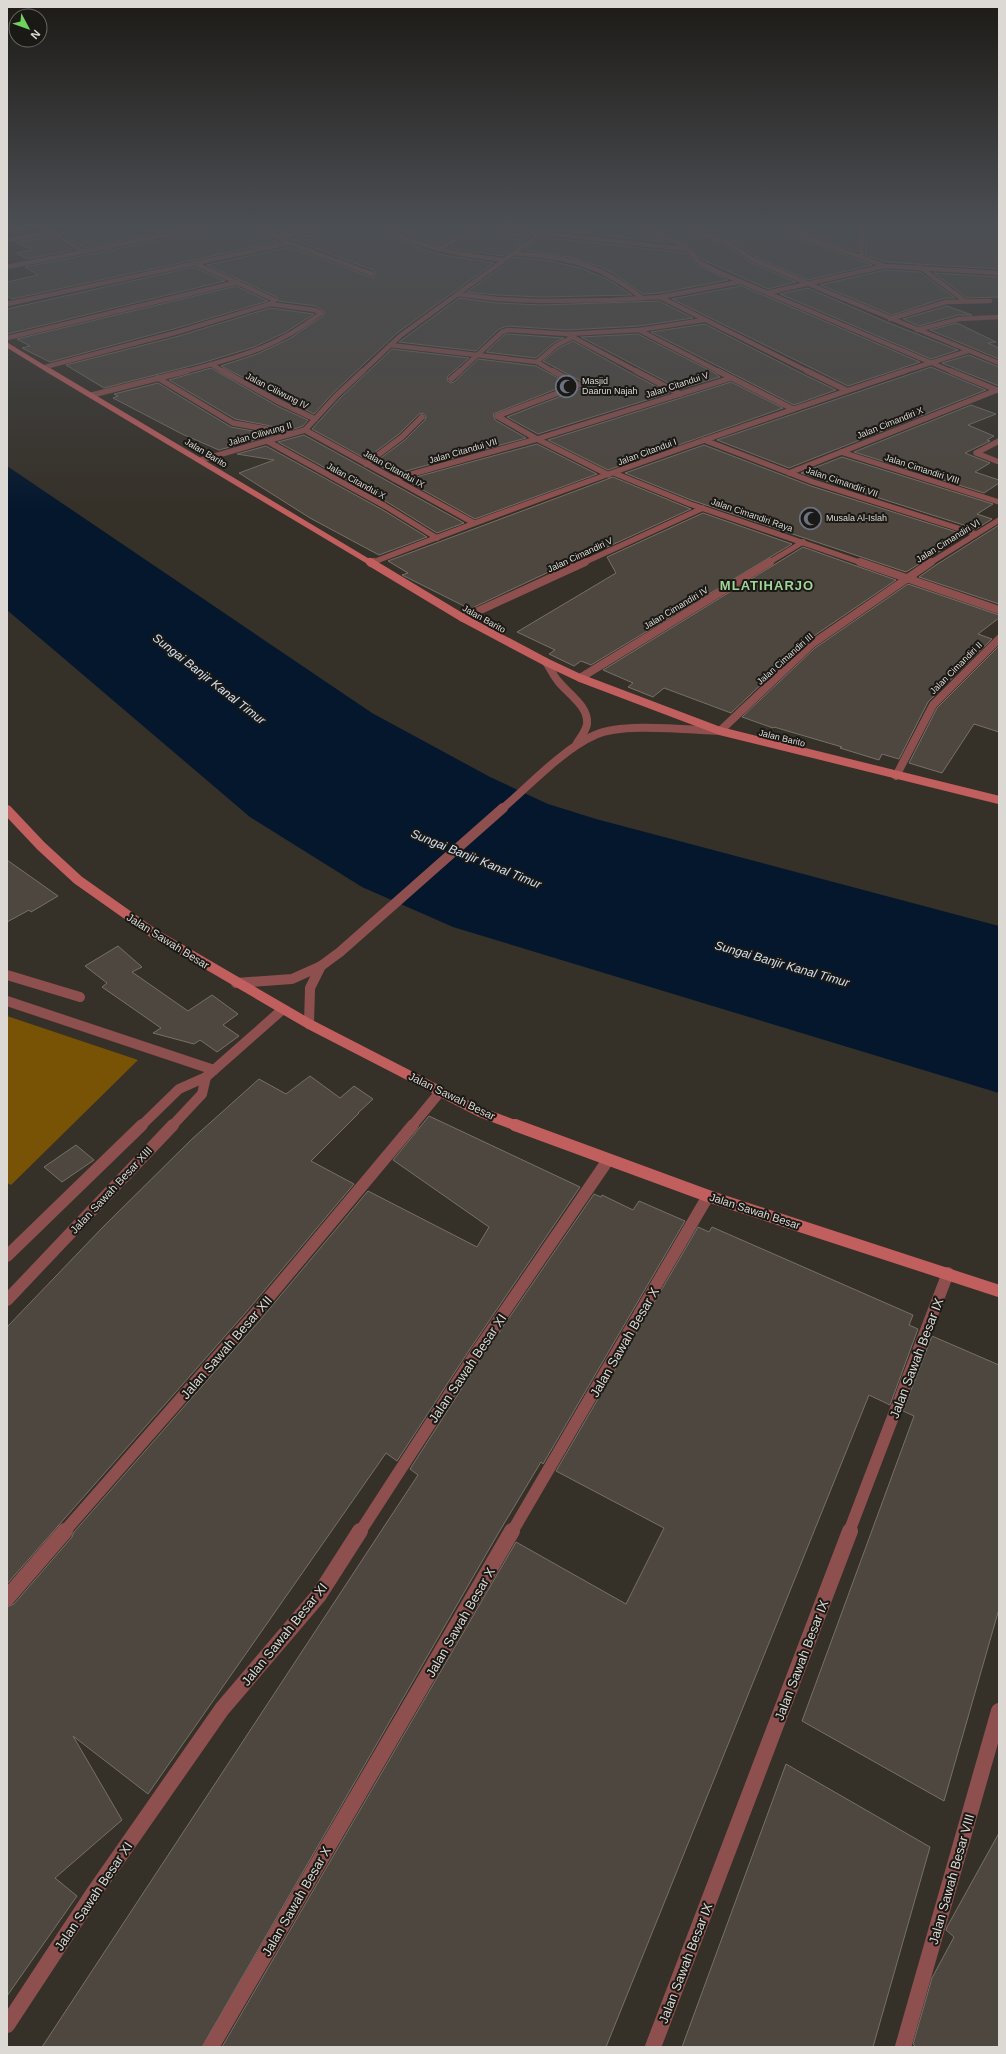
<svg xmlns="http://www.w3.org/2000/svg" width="1006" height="2054" font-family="Helvetica,sans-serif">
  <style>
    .green { fill: #785305 }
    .water { fill: #04172d }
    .building { fill: #4e473f; stroke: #777068 }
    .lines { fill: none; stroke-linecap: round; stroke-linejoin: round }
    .lane { stroke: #8e504f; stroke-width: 10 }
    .street-far5 { stroke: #8e504f; stroke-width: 4.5 }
    .street-far4 { stroke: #8e504f; stroke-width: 5.5 }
    .street-far3 { stroke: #8e504f; stroke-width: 8 }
    .street-far2 { stroke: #8e504f; stroke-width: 10 }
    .street-far1 { stroke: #8e504f; stroke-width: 12 }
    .street { stroke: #8e504f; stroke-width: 16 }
    .secondary-far4 { stroke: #c15e5e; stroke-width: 4.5 }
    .secondary-far3 { stroke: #c15e5e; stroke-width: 5.5 }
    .secondary-far2 { stroke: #c15e5e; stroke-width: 8 }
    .secondary-far1 { stroke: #c15e5e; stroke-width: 10 }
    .secondary { stroke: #c15e5e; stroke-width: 12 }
    .labels { text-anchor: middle; stroke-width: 4; stroke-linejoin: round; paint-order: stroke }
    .far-poi-label { font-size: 9px; fill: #dcd9d4; stroke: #1b1915; text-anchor: start }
    .far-street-label { font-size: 9px; fill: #dcd9d4; stroke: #1b1915 }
    .street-label { font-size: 11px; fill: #dcd9d4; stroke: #1b1915 }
    .water-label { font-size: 12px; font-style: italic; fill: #d0e0f3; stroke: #1b1915 }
    .far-district-label { font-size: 13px; font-weight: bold; letter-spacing: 1px; fill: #a2d699; stroke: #1b1915 }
    .near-street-label { font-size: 13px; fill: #dcd9d4; stroke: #1b1915 }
  </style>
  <rect width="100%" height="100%" fill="#353028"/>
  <path class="green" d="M7,1016L138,1060L11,1185L7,1183Z"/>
  <path class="water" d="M7,466L372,713L490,777L548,804L596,819L999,926V1093L453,927L362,887L250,817L7,610Z"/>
  <g class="building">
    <path d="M111,222H214L84,248L61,233Z"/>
    <path d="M236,222H243L245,225L277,242L12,299L7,296V282L38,275L25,267L233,226Z"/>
    <path d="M255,222H334L279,234Z"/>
    <path d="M354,222H385L382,228L383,232L413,245L438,254L494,263L397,333L334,392L314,414L221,366L257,354L289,339L323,316L325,312L316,306L278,301L277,297L207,265L289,247L373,278L376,274L373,270L290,239L352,227Z"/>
    <path d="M397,222H477L439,245L416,238L391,227Z"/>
    <path d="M488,222H622L625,225L669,243Z"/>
    <path d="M636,222H673L676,225L729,247L750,262L796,282L768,289L701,259L686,243Z"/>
    <path d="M687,222H779L780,229L786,233L872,265L808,280L754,256L733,241Z"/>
    <path d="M787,222H860L858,252L789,227Z"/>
    <path d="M868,222H999V269L886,262L865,255Z"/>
    <path d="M479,230L531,236L503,256L449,248Z"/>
    <path d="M52,236L73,250L27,259L16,253L33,250L16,242Z"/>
    <path d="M542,237L686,253L697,265L728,280L660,293L643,294L613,273L598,266L568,257L524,250Z"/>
    <path d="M515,257L550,261L581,268L609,280L632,295L542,297L497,295L467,292Z"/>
    <path d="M194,267L225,281L7,334V309Z"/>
    <path d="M885,270L920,272L955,298H945L892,315L820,285Z"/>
    <path d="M934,273L999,277V297L967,298Z"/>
    <path d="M236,286L268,301L177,328L50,362L22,348L30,346L17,339Z"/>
    <path d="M740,286V285L920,362L848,386L672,299Z"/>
    <path d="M808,288L889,323L958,350L931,359L780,294Z"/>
    <path d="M459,298L497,303L542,305L659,301L693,318L639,326L567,330L507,326L499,329L476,351L399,342Z"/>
    <path d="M947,306L972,315H958L919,326L903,319Z"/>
    <path d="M270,308L314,314L286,332L254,347L202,363L104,388L66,365L179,336Z"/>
    <path d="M957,323L996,342L988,343L999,348V359L930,330Z"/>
    <path d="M705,324L805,375L836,390L794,405L651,332Z"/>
    <path d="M508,334L564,338L555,342L536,358L486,352L504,335Z"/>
    <path d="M638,334L715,373L720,377L680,389L581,337Z"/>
    <path d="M573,341L634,375L669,393L538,434L507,417L582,388L583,385L581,381L543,361L559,348Z"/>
    <path d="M392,349L469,358L448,376L447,380L450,383L454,382L478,359L536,366L569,384L493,414L495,420L526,438L395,474L374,463L405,440L425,420L426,416L423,413L419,414L399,434L366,459L312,429L340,398Z"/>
    <path d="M969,355L999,367V386L942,363Z"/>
    <path d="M931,367L986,390L789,468L717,440Z"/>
    <path d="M211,368L279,407L308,420L303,426L291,430L235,419L169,380Z"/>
    <path d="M731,382L783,408L608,470L548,440Z"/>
    <path d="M158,383L231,427L274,435L219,450L182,434L113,398L118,396L114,394Z"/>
    <path d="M971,405L996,414L968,425L994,436L987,440L990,441L965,453L990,463L975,472L999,480V483L984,493L854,452Z"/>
    <path d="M304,435L464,523L437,533L387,502L278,442Z"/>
    <path d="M537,444L597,474L475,519L405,480Z"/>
    <path d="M704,445L811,486L966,535L906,572L691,500L625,473Z"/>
    <path d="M266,446L383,510L427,537L379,555L310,518L239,473L274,460L237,454Z"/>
    <path d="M842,457L993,504L977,514L992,519L976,529L801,473Z"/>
    <path d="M613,477L691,509L603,549L602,547L470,609L402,575L408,573L388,561Z"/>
    <path d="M703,513L792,544L591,665L581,661L574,666L549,654L555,650L517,632L616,573L607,557Z"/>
    <path d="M999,525V604L919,577L936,565Z"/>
    <path d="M803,547L896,580L808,640L731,713L664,688L653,697L628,687L633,683L603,670Z"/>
    <path d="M908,584L999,615V618L978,634L992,639L928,702L899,759L882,754L879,760L840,748L842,747L774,727L773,728L742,717L815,648Z"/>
    <path d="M999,646V732L974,724L942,773L909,763L937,708Z"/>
    <path d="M7,860L58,896L31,912L29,910L7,922Z"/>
    <path d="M118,946L142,967L132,972L188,1011L212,995L238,1014L223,1025L239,1036L217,1052L200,1040L194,1044L153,1033L161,1028L102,987L107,983L85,966Z"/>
    <path d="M310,1076L340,1098L354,1086L373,1099L358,1113H359L311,1161L354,1184L248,1310L7,1584V1327L103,1227L192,1139L259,1079L286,1094Z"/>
    <path d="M429,1116L580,1187L468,1352L397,1461L386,1453L148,1794L73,1736L122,1820L55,1878L77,1896L7,1996V1607L14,1604L72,1537L74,1532L260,1320L368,1191L477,1247L489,1227L393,1160Z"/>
    <path d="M76,1145L94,1160L62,1182L44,1167Z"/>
    <path d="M594,1194L601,1197L602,1195L633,1210L639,1201L685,1221L543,1464L541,1462L499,1532L202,2047H42L418,1475L410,1469L480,1360Z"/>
    <path d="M698,1227L709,1232L712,1227L913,1315L909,1325L918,1329L890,1405L869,1395L606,2047H222L516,1542L626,1604L664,1528L556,1471Z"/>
    <path d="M932,1336L999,1365V1609L944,1801L802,1721L914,1416L903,1411Z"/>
    <path d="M786,1764L930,1847L873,2047H682Z"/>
    <path d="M999,1833V2047H916L913,2044L932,1978L954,1937L946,1930L947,1927Z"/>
  </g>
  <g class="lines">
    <path class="lane" d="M7,1001L214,1070"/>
    <g class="street-far5">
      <path d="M247,222L289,243L372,274"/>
      <path d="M393,222L387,225L386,229C423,249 463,255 504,260"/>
      <path d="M626,222L685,246L699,262L716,271L953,372"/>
      <path d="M677,222L731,244L752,259L825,291L999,363"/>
      <path d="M783,222V227L787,230L885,266"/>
      <path d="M41,224L83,252"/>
      <path d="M479,226L685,249"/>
      <path d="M7,229L67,222"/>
      <path d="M278,238L319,228L351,223"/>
      <path d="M7,240L52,232"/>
      <path d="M438,250L484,222"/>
      <path d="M514,253C569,259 598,262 642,298"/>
      <path d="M861,256L864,222"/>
      <path d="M7,267L232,222"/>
      <path d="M920,267L965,301"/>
      <path d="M767,293L885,266L999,273"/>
      <path d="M457,294L497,299L542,301L611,300L660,297L739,282"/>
      <path d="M660,297L809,372"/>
      <path d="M7,304L289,243"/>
      <path d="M890,319L946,302L990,301"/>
      <path d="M639,330L720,372"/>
      <path d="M917,330L959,319L999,317"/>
      <path d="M569,335L638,372"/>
      <path d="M7,338L238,282"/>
      <path d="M390,345L537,362L554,372"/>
      <path d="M537,362L557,345L573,337"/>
      <path d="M211,364L224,372"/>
      <path d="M45,367L178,332L270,304L275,300L194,263"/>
      <path d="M183,372C238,357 275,349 321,313L315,310L270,304"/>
      <path d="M362,372L400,336L540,234"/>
      <path d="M459,372L502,332L508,330L567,334L639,330L704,320"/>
      <path d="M902,372L968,351"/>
    </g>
    <g class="street-far4">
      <path d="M223,371L281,403L315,419"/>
      <path d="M553,371L579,385L497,416L537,439L609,475"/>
      <path d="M636,371L680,394"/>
      <path d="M718,371L793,409"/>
      <path d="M807,371L846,390"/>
      <path d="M951,371L999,391"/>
      <path d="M158,378L233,423L289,433"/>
      <path d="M451,379L460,371"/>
      <path d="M92,395L187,371"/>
      <path d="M305,430L474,523"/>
      <path d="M704,440L813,482L976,534"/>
      <path d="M267,441L385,506L437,538"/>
      <path d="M999,441L976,453L999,462"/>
      <path d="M841,452L999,502"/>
      <path d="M201,460L305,430L337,395L363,371"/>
      <path d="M366,464L402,437L422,417"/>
      <path d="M614,473L690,504L862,563"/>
      <path d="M789,473L997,390"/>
      <path d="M394,479L537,439L731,378"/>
      <path d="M371,563C547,494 726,432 905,371"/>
      <path d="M583,563L703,508"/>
      <path d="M768,563L803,542"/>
      <path d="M930,563L999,520"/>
    </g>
    <g class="street-far3">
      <path d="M860,562L999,610"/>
      <path d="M371,563L373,562"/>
      <path d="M463,618L585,562"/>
      <path d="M546,662C550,668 553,675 558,681C567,693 589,706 587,724C586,731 581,737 577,743"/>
      <path d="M580,678L770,562"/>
      <path d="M896,776L933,705L999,639"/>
      <path d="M502,809C529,786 563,749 595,735C622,722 689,730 720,731L812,644L931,562"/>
    </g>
    <g class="street-far2">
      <path d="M7,975L80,997"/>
      <path d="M236,983L292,979L321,966"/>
      <path d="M309,1024L310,988L321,966L340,952L503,808"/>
      <path d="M141,1126L179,1089L206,1077L283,1009"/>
      <path d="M172,1126L202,1094L206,1077"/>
      <path d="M412,1126L440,1092"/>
    </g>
    <g class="street-far1">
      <path d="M7,1256L142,1125"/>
      <path d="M7,1300L173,1125"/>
      <path d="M64,1532L254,1315L413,1125"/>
      <path d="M360,1532L474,1356L608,1160"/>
      <path d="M512,1532L708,1196"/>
      <path d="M849,1532L948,1273"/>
    </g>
    <g class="street">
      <path d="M7,1598L65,1531"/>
      <path d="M7,2025L95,1891L222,1709L319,1595L360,1531"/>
      <path d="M211,2047L512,1531"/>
      <path d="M653,2047L850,1531"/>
      <path d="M903,2047L999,1711"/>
    </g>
    <path class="secondary-far4" d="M7,345L51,372"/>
    <path class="secondary-far3" d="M50,371L371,563"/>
    <path class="secondary-far2" d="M370,562L463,618L546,662L580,678L720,731L999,800"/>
    <path class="secondary-far1" d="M7,810L41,846L78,880L153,933L309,1024L480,1112L517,1126"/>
    <path class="secondary" d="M515,1125L708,1196L999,1291"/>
  </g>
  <linearGradient id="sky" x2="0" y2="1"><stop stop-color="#1d1a16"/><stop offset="0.44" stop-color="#4b4e53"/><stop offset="1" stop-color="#4b4e53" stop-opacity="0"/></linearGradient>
  <rect width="1006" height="509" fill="url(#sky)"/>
  <defs>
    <symbol id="mosque-ring" viewBox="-11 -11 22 22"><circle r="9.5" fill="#1b1915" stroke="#6b7280" stroke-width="1.5"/><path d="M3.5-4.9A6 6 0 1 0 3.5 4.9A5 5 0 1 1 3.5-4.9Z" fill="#6b7280"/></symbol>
  </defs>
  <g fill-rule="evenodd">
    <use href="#mosque-ring" x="554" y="374" width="25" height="25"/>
    <use href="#mosque-ring" x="798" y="506" width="25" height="25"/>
  </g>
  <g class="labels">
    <g class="far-poi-label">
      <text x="582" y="384">Masjid<tspan x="582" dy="10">Daarun Najah</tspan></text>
      <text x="826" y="521">Musala Al-Islah</text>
    </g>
    <g class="far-street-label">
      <text transform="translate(677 385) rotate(-18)" y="3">Jalan Citandui V</text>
      <text transform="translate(277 391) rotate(27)" y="3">Jalan Ciliwung IV</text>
      <text transform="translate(890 423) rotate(-22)" y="3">Jalan Cimandiri X</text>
      <text transform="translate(260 434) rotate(-16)" y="3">Jalan Ciliwung II</text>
      <text transform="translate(463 451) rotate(-16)" y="3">Jalan Citandui VII</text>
      <text transform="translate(647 452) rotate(-20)" y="3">Jalan Citandui I</text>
      <text transform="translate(206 453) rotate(31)" y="3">Jalan Barito</text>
      <text transform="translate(394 469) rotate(29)" y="3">Jalan Citandui IX</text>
      <text transform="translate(922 469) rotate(18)" y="3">Jalan Cimandiri VIII</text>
      <text transform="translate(356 481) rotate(29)" y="3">Jalan Citandui X</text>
      <text transform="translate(842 482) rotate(19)" y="3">Jalan Cimandiri VII</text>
      <text transform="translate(752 515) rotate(19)" y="3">Jalan Cimandiri Raya</text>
      <text transform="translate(948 541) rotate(-32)" y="3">Jalan Cimandiri VI</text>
      <text transform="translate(580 555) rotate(-25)" y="3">Jalan Cimandiri V</text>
      <text transform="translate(676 608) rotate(-31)" y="3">Jalan Cimandiri IV</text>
      <text transform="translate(484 619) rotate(29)" y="3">Jalan Barito</text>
      <text transform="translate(785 659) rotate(-42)" y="3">Jalan Cimandiri III</text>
      <text transform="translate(956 668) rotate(-45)" y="3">Jalan Cimandiri II</text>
      <text transform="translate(782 738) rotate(14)" y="3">Jalan Barito</text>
    </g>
    <g class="street-label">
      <text transform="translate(168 941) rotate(32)" y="4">Jalan Sawah Besar</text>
      <text transform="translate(452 1096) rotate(26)" y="4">Jalan Sawah Besar</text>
      <text transform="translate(111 1190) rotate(-47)" y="4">Jalan Sawah Besar XIII</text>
      <text transform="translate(755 1211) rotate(18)" y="4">Jalan Sawah Besar</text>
    </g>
    <g class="water-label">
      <text transform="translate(209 679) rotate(38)" y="4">Sungai Banjir Kanal Timur</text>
      <text transform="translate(476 859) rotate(22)" y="4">Sungai Banjir Kanal Timur</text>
      <text transform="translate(782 964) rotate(16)" y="4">Sungai Banjir Kanal Timur</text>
    </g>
    <g class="far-district-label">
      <text x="767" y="590">MLATIHARJO</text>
    </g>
    <g class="near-street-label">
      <text transform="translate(624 1342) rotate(-60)" y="5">Jalan Sawah Besar X</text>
      <text transform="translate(226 1347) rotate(-49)" y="5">Jalan Sawah Besar XII</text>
      <text transform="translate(916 1358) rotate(-69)" y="5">Jalan Sawah Besar IX</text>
      <text transform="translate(467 1368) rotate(-56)" y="5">Jalan Sawah Besar XI</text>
      <text transform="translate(460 1622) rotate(-60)" y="5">Jalan Sawah Besar X</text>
      <text transform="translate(284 1634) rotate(-51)" y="5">Jalan Sawah Besar XI</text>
      <text transform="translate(801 1660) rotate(-69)" y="5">Jalan Sawah Besar IX</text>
      <text transform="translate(951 1879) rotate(-74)" y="5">Jalan Sawah Besar VIII</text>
      <text transform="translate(93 1896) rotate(-56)" y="5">Jalan Sawah Besar XI</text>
      <text transform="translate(296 1901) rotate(-60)" y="5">Jalan Sawah Besar X</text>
      <text transform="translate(685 1963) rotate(-69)" y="5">Jalan Sawah Besar IX</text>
    </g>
  </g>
  <rect width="1006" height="2054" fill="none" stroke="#dcd9d4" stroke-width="16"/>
  <g transform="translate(28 28) rotate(131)"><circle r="19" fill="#1b1915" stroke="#686661"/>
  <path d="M0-3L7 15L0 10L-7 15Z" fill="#70d35f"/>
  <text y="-6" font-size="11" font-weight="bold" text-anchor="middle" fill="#dcd9d4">N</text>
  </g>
</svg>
